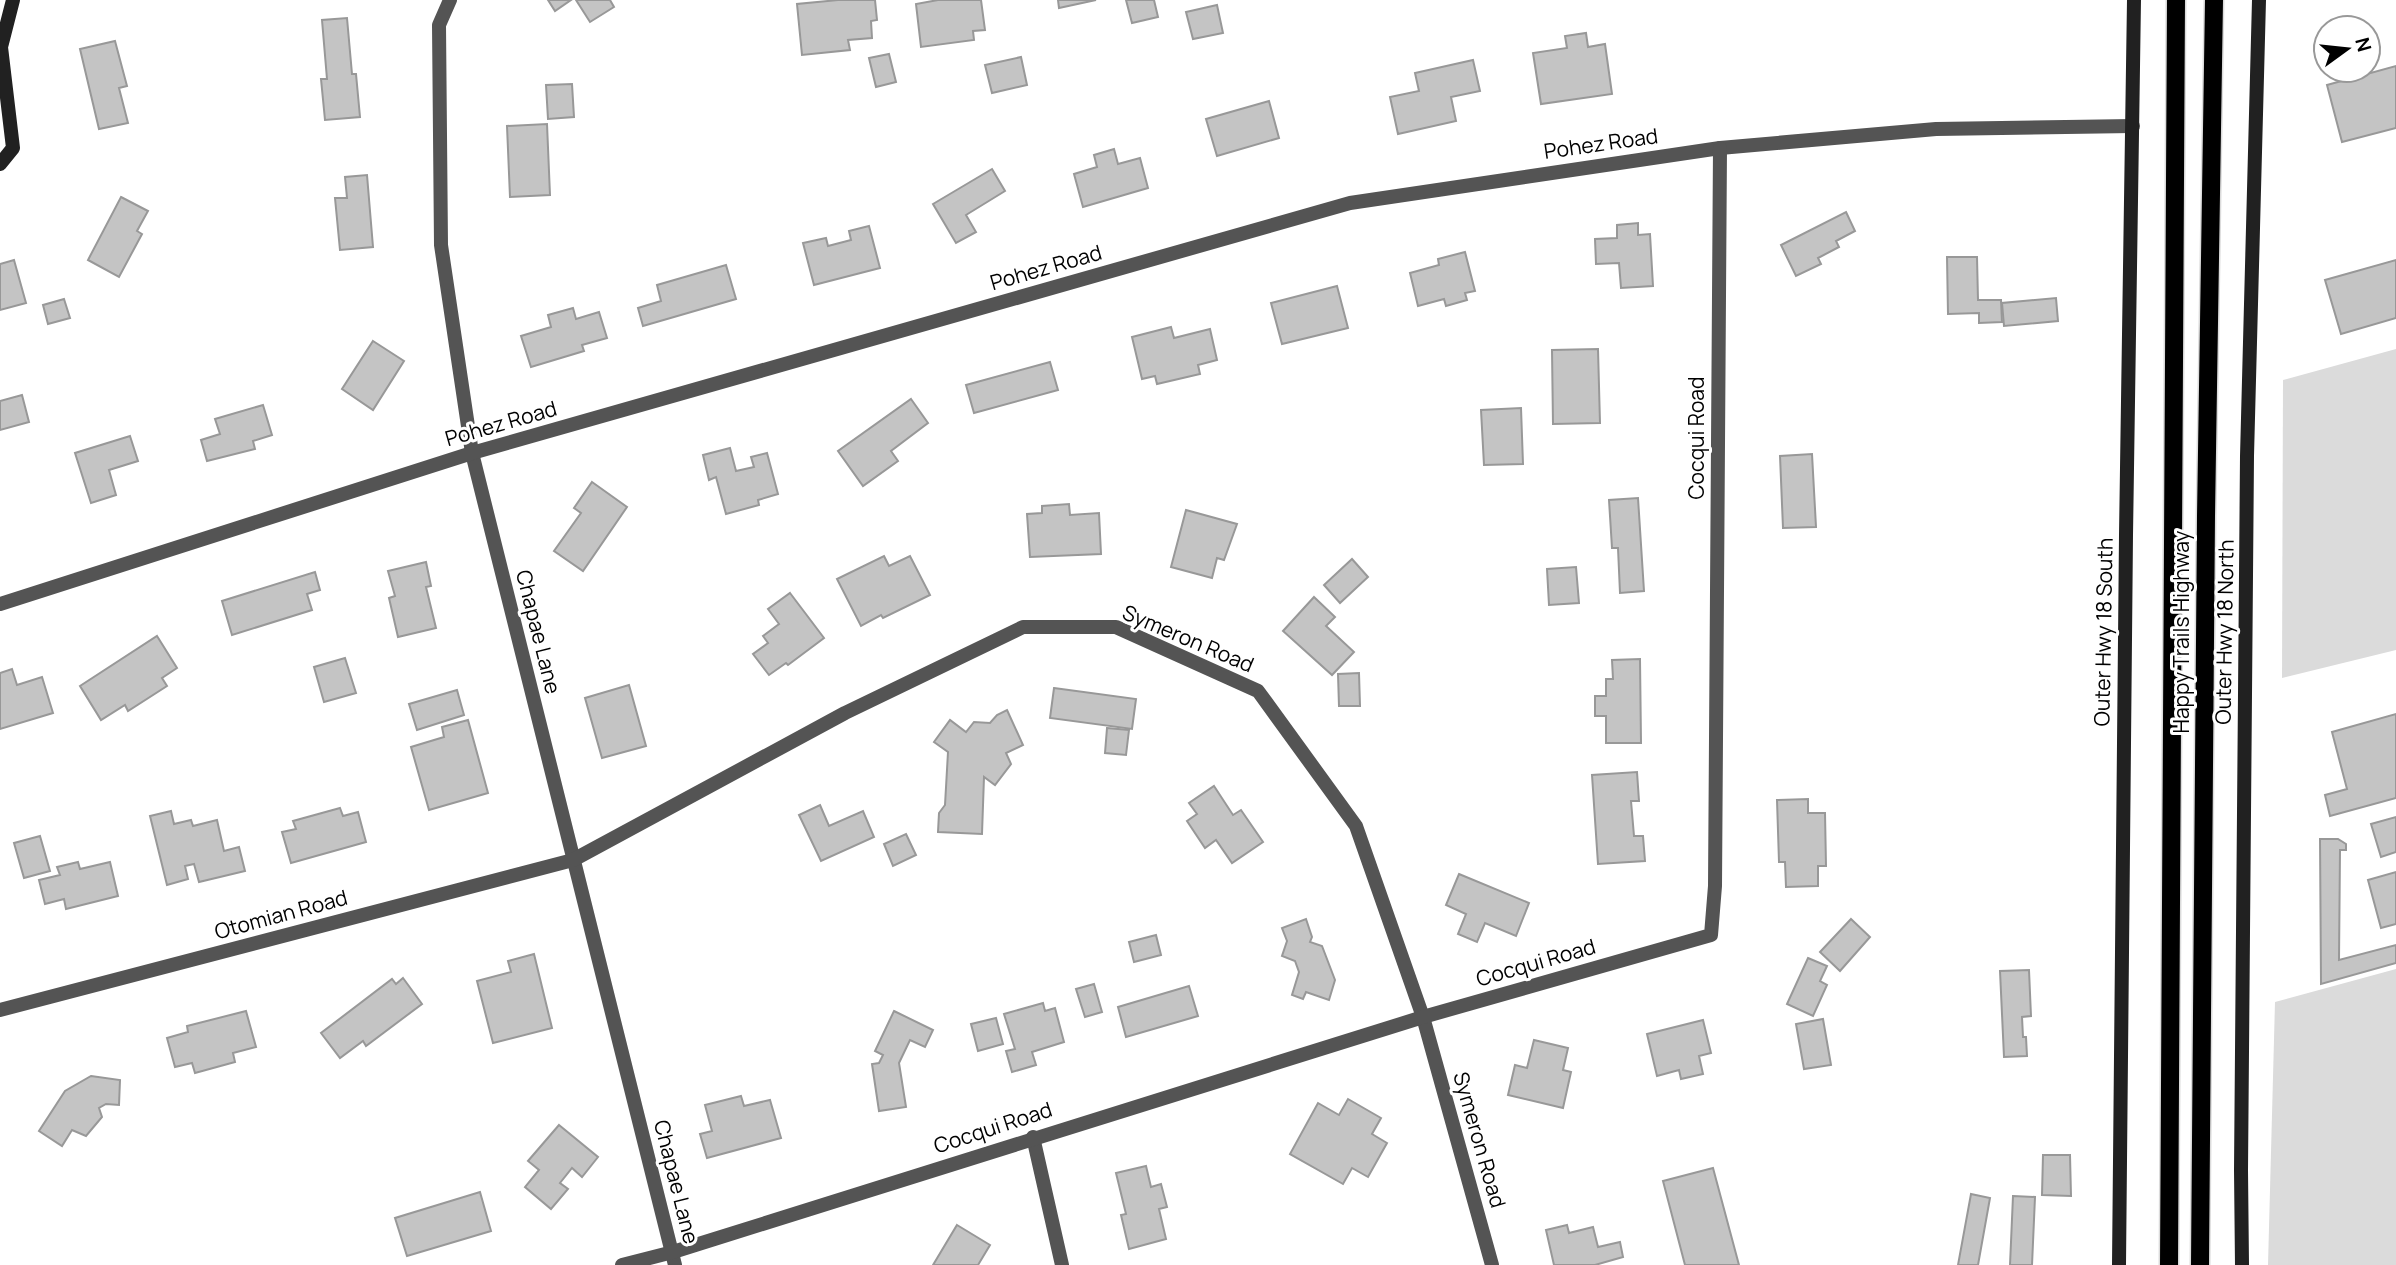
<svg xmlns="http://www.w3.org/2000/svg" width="2396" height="1265" font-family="Manrope,sans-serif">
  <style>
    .green { fill: #dbdbdb }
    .building { fill: #c4c4c4; stroke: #989898; stroke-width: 2 }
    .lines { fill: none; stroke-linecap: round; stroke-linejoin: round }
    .primary-casing { stroke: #dbdbdb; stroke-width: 21 }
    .street { stroke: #545454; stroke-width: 14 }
    .secondary { stroke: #212121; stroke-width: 14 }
    .primary { stroke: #000; stroke-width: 18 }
    .labels { text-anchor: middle; stroke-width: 6; stroke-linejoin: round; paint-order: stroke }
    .street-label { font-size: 21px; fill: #000; stroke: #fff }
  </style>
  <rect width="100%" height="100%" fill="#fff"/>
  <g class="green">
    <path d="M2396,349V650L2282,678L2283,380Z"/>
    <path d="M2396,969V1265H2268L2275,1002Z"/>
  </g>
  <g class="building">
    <path d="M548,0H571L555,11Z"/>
    <path d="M576,0H610L614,7L590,22Z"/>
    <path d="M838,0H875L877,20L871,21L872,38L848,40L850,50L802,55L797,4Z"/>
    <path d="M938,0H981L985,30L973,31L974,40L921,47L916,4Z"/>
    <path d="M1058,0H1096L1059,8Z"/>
    <path d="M1126,0H1154L1158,17L1132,23Z"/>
    <path d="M1217,5L1223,33L1193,39L1186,12Z"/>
    <path d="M347,18L352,74H356L360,117L325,120L321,79H327L322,20Z"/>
    <path d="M1586,33L1588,47L1605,44L1612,94L1541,104L1533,53L1567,48L1565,36Z"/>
    <path d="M115,41L127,86L119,88L128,123L99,129L80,49Z"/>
    <path d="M889,54L896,82L876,87L869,58Z"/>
    <path d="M1021,57L1027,85L992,93L985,65Z"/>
    <path d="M1473,60L1480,91L1451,97L1456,121L1398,134L1390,97L1419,91L1415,73Z"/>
    <path d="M2396,66V128L2342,142L2327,85Z"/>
    <path d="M572,84L574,117L548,119L546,85Z"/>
    <path d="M1269,101L1279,138L1217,156L1206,119Z"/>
    <path d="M547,124L550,195L510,197L507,126Z"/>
    <path d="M1114,149L1118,164L1140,158L1148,188L1083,207L1074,174L1097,167L1094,155Z"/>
    <path d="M992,169L1005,191L966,215L976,232L956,243L933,204Z"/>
    <path d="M367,175L373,247L340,250L335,198H347L345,177Z"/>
    <path d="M121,197L148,211L137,231L142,234L119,277L88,260Z"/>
    <path d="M1846,212L1855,231L1836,241L1839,247L1818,258L1821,264L1796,276L1781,245Z"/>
    <path d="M1638,223V235L1650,234L1653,286L1621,288L1619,263L1596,264L1595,239L1617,238V225Z"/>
    <path d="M869,226L880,268L814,285L803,243L826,238L828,246L851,240L849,231Z"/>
    <path d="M1465,252L1475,291L1465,293L1467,300L1446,306L1444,299L1418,306L1410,273L1439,265L1438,259Z"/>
    <path d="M1947,257H1977L1978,300H2001L2002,322L1979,323V313L1948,314Z"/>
    <path d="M14,260L26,303L0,310V264Z"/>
    <path d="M2396,260V318L2341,334L2325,280Z"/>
    <path d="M726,265L736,299L643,326L638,308L661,301L657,285Z"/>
    <path d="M1337,286L1348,328L1282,344L1271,303Z"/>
    <path d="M2056,298L2058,321L2004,326L2002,303Z"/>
    <path d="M64,299L70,318L48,324L43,305Z"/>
    <path d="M573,308L576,319L599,312L607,338L582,345L584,351L531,367L521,336L551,327L548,315Z"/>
    <path d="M1171,327L1174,338L1210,329L1217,360L1198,365L1200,374L1157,384L1155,376L1142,379L1132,337Z"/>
    <path d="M373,341L404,361L373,410L342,389Z"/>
    <path d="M1598,349L1600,423L1553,424L1552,350Z"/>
    <path d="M1050,362L1058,390L974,413L966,385Z"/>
    <path d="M22,395L29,422L0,430V401Z"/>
    <path d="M911,399L928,423L891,451L898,461L863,486L838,451Z"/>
    <path d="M263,405L272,435L253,441L255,449L207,461L201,440L220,434L215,419Z"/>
    <path d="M1521,408L1523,464L1484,465L1481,410Z"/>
    <path d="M130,436L138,461L109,470L116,495L91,503L75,453Z"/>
    <path d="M730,448L736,471L754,467L751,457L767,453L778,494L758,500L759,505L726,514L716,477L709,480L703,455Z"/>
    <path d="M1812,454L1816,527L1783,528L1780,456Z"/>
    <path d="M592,482L627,507L583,571L554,551L581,513L574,508Z"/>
    <path d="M1638,498L1644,591L1620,593L1618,548H1612L1609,500Z"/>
    <path d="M1069,504L1070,515L1099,513L1101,554L1030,557L1027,514L1042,513V506Z"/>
    <path d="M1186,510L1237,524L1224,560L1217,558L1212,578L1171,567Z"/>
    <path d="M884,556L889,566L910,556L930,595L883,618L881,615L861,626L837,579Z"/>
    <path d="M1352,559L1368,577L1340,603L1324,585Z"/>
    <path d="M426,562L431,586L426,587L436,628L398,637L389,598L395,596L388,571Z"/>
    <path d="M1576,567L1579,603L1549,605L1547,569Z"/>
    <path d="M315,572L320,590L307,594L312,610L232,635L222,601Z"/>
    <path d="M790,593L824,638L788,665L786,663L769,675L753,654L768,643L763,636L779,624L768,609Z"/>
    <path d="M1314,597L1335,617L1326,626L1354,652L1332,675L1283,631Z"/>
    <path d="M157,636L177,668L162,678L167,686L128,711L125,705L101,720L80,686Z"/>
    <path d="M345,658L356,693L324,702L314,667Z"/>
    <path d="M1640,659L1641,743H1606V716H1595V696H1606V679H1613L1612,660Z"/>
    <path d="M12,669L17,685L42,677L53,713L0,729V673Z"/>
    <path d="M1359,673L1360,706H1339L1338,674Z"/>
    <path d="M629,685L646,746L602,758L585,698Z"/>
    <path d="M1054,688L1136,699L1132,729L1050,718Z"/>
    <path d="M457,690L464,715L417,730L409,704Z"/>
    <path d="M1007,710L1023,745L1006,753L1011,764L995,785L984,777L982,834L938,832L939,813L945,805L948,752L934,742L950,720L966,732L974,722L990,723L997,715Z"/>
    <path d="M2396,714V798L2330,816L2325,795L2347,789L2332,732Z"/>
    <path d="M468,720L488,793L429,810L411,747L444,737L442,727Z"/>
    <path d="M1107,728L1129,730L1126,755L1105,753Z"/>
    <path d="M1637,772L1639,801H1631L1634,836H1643L1645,861L1598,864L1592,775Z"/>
    <path d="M1214,786L1233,815L1241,810L1263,842L1232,863L1216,840L1205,848L1187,821L1197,814L1189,803Z"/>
    <path d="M1808,799V813H1825L1826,866H1818V886L1786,887L1785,862H1779L1777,800Z"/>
    <path d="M820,805L829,826L863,811L874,837L821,861L799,815Z"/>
    <path d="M340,808L343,816L358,812L366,842L291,863L282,832L296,829L293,821Z"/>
    <path d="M171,811L174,824L191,820L193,826L217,820L224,851L239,847L245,871L199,882L194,864L185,866L188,879L167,885L150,816Z"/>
    <path d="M2396,817V852L2381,857L2371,824Z"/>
    <path d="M906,834L916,855L893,866L884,844Z"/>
    <path d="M40,836L50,871L24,878L14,843Z"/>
    <path d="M2320,839H2338L2346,844V850H2340L2339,960L2396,945V963L2321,984Z"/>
    <path d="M78,862L80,869L110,862L118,896L66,909L64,899L45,904L39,880L60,875L57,867Z"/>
    <path d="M2396,872V924L2381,928L2368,880Z"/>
    <path d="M1459,874L1529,903L1516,936L1485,923L1477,942L1458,934L1466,914L1446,905Z"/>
    <path d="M1306,919L1312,937L1310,942L1322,946L1335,980L1329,1000L1306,992L1303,999L1292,995L1299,972L1295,961L1282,956L1287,941L1282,928Z"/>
    <path d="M1851,919L1870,937L1840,971L1820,952Z"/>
    <path d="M1156,935L1161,955L1134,962L1129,942Z"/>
    <path d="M534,954L552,1028L493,1043L477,981L511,972L508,961Z"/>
    <path d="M1808,958L1827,966L1820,981L1827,985L1813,1016L1787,1004Z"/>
    <path d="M2029,970L2031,1016L2022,1017L2023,1037H2026L2027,1056L2004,1057L2000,971Z"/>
    <path d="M403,978L422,1004L366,1046L363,1041L340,1058L321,1033L392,979L396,984Z"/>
    <path d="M1094,984L1102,1012L1085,1017L1076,989Z"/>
    <path d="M1189,986L1198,1016L1126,1037L1118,1007Z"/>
    <path d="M1043,1003L1045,1011L1055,1008L1064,1042L1032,1052L1036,1065L1012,1072L1006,1051L1015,1049L1004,1014Z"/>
    <path d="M246,1011L256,1047L233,1053L235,1062L195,1073L192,1063L175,1067L167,1038L188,1032L187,1026Z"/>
    <path d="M894,1011L933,1030L925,1047L910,1040L899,1063L906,1107L879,1111L872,1064L879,1063L883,1055L875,1051Z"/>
    <path d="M996,1018L1003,1044L978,1051L971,1024Z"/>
    <path d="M1823,1019L1831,1065L1804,1069L1796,1024Z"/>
    <path d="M1703,1020L1711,1053L1699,1056L1703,1074L1681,1079L1679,1070L1657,1076L1647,1034Z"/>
    <path d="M1534,1040L1568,1048L1563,1070L1571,1072L1563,1108L1508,1095L1515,1065L1527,1068Z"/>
    <path d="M91,1076L120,1080L119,1105L106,1104L99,1108L102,1117L86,1136L72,1130L62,1146L39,1131L65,1091Z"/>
    <path d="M741,1096L744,1106L770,1100L781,1138L707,1158L700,1134L712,1131L705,1105Z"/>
    <path d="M1348,1099L1381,1118L1372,1134L1387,1143L1368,1177L1352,1168L1343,1184L1290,1154L1318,1103L1339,1115Z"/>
    <path d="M559,1125L598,1157L582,1177L572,1168L560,1183L568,1189L551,1209L525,1187L539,1170L528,1161Z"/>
    <path d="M2043,1155H2070L2071,1196L2042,1195Z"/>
    <path d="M1146,1166L1151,1187L1161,1184L1167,1207L1159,1209L1166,1239L1129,1249L1121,1215L1126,1214L1116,1173Z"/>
    <path d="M1713,1168L1739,1265H1685L1663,1181Z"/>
    <path d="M480,1192L491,1231L407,1256L395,1218Z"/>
    <path d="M1971,1194L1990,1198L1978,1265H1958Z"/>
    <path d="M2013,1196L2035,1197L2032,1265H2010Z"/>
    <path d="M957,1225L990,1245L978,1265H933Z"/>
    <path d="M1567,1225L1569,1233L1593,1227L1598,1247L1620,1242L1623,1257L1595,1265H1554L1546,1230Z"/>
  </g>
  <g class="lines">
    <defs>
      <g id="primary">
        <path d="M2169,1265L2176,0"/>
        <path d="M2200,1265L2206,516L2214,0"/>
      </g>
    </defs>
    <use href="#primary" class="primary-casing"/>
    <g class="street">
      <path d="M450,0L439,25L441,245L472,453L675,1265"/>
      <path d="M0,604L472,453L1350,203L1720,148L1936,129L2133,126"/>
      <path d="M0,1010L573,860L845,713L1023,627H1116L1258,691L1356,826L1423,1017L1492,1265"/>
      <path d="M1033,1137L1062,1265"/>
      <path d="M622,1265L673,1252L1423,1017L1711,935L1715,886L1720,148"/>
    </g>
    <g class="secondary">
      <path d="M0,164L13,148L1,47L13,0"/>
      <path d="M2119,1265L2126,535L2134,0"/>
      <path d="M2242,1265L2241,1170L2247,456L2259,0"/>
    </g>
    <use href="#primary" class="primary"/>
  </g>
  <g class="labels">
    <g class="street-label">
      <text transform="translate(1601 144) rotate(-8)" y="7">Pohez Road</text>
      <text transform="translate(1046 268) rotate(-16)" y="7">Pohez Road</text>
      <text transform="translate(501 424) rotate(-16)" y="7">Pohez Road</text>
      <text transform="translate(1697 438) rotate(-90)" y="7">Cocqui Road</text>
      <text transform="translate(538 632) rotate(76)" y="7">Chapae Lane</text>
      <text transform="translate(2104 632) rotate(-89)" y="7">Outer Hwy 18 South</text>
      <text transform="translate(2182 632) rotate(-90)" y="7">Happy Trails Highway</text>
      <text transform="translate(2225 632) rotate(-89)" y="7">Outer Hwy 18 North</text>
      <text transform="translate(1188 639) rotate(23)" y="7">Symeron Road</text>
      <text transform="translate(281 915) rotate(-15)" y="7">Otomian Road</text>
      <text transform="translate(1536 963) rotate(-16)" y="7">Cocqui Road</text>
      <text transform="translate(993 1128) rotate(-18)" y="7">Cocqui Road</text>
      <text transform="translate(1479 1140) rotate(74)" y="7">Symeron Road</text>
      <text transform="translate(676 1182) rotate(76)" y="7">Chapae Lane</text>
    </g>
  </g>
  <g transform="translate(2347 49) rotate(75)"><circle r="33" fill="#ffffff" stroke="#999999" stroke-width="2"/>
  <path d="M0-5L12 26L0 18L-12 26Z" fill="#000000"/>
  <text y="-10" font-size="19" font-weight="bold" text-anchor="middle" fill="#000000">N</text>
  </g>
</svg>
